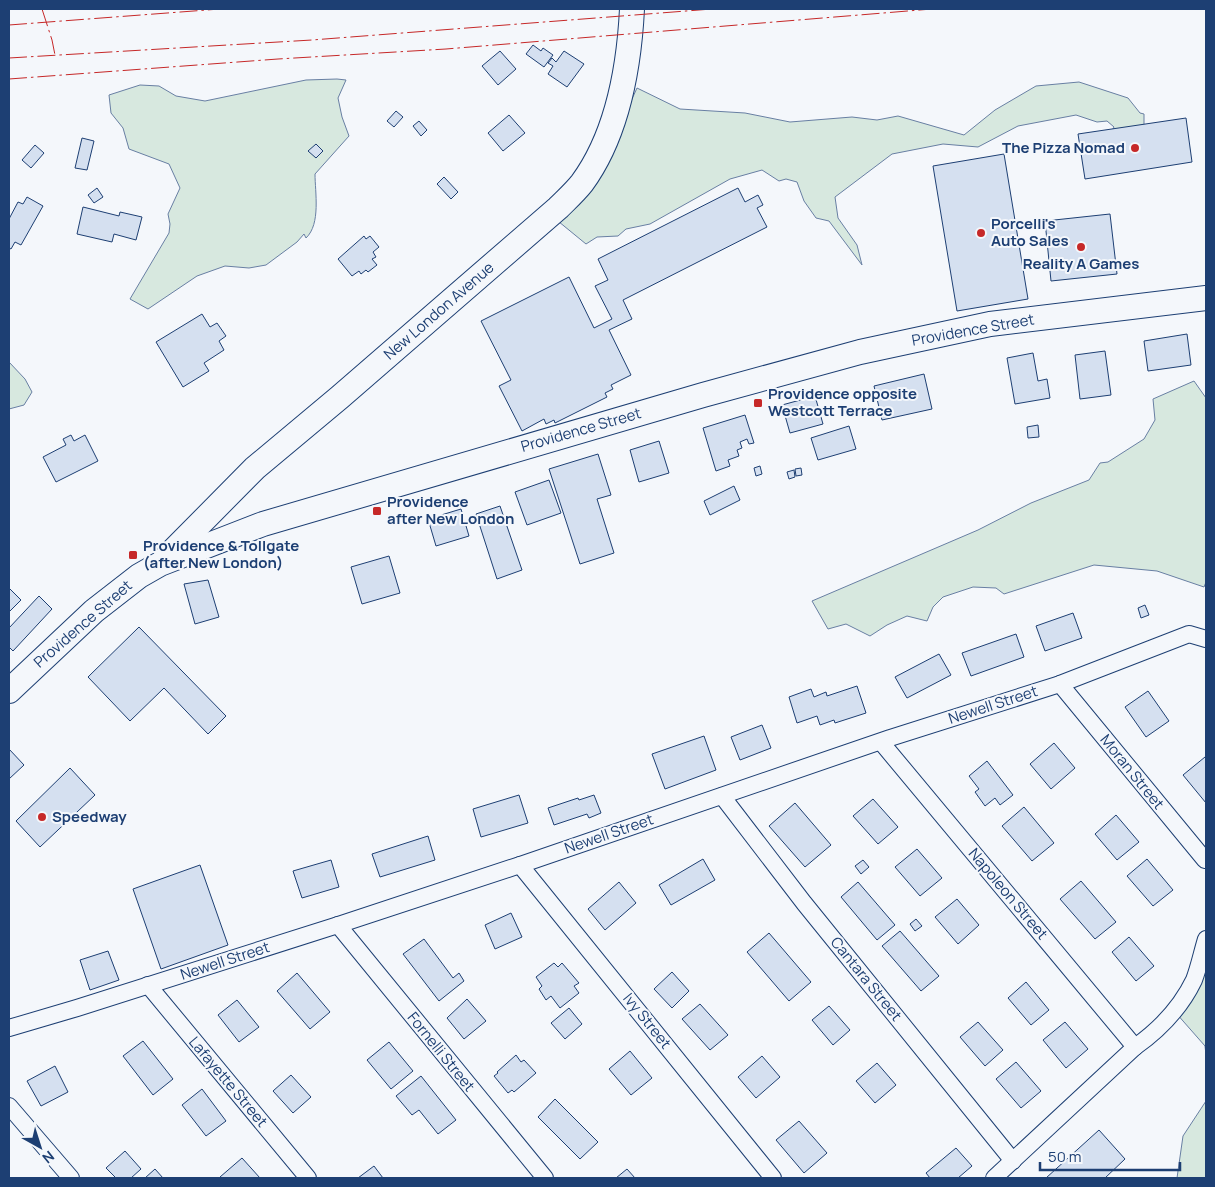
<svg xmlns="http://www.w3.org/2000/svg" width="1215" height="1187" font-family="Manrope,sans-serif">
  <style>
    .green { fill: #d7e8df; stroke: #687fa3 }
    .building { fill: #d5e0f0; stroke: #1d3f73 }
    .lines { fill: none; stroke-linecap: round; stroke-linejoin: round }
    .street-casing { stroke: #1d3f73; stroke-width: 18 }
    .secondary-casing { stroke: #1d3f73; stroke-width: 26 }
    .street { stroke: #f4f7fb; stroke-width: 16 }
    .secondary { stroke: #f4f7fb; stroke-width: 24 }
    .power { stroke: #c62828; stroke-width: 1; stroke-dasharray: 18 4 2.5 4; stroke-linecap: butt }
    .poi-dot { fill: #c62828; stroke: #f4f7fb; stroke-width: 2 }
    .labels { text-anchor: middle; stroke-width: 4; stroke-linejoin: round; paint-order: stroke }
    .poi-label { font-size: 15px; font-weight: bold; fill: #1d3f73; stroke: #f4f7fb; text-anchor: start }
    .street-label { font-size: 15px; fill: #1d3f73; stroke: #f4f7fb }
  </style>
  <rect width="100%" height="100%" fill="#f4f7fb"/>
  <g class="green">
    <path d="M337,79L346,80L338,98L342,117L349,136L315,174C315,192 321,224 306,238L304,234L297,242L266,265L249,268L225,266L197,276L148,309L130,299L169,233L170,224L168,214L180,188L169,164L129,149L123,128L111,113L109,95L140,85L159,86L176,96L205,101L306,80Z"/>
    <path d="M1079,82L1128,98L1140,113L1144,114V127L1106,141L1114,127L1107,121L1097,122L1076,115L1018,126L978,147L943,144L892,154L835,197L838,218L857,245L862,265L829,221L816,218L804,201L797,182L786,179L779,181L762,170L730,179L650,224L626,229L618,236L597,237L586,244L553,217L622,121L637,88L680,109L745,113L790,122L852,117L877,120L898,116L964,135L995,110L1036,86Z"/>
    <path d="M9,362L25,379L32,392L24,405L9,409Z"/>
    <path d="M1194,381L1206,398V582L1204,587L1157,571L1094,565L1004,594L996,588L973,587L943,597L933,607L927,621L907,616L887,625L870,636L846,624L828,629L812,601L978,530L1031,503L1089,480L1100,463L1108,462L1144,439L1155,420L1153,399Z"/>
    <path d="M1206,956V1055L1205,1046L1176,1013Z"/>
    <path d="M1206,1101V1178H1177L1183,1136Z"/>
  </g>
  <g class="building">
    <path d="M533,45L541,51L543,48L553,55L544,67L526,54Z"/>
    <path d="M500,51L516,69L498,85L482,66Z"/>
    <path d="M564,51L584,64L567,87L548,74L553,66L548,63L552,58L556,62Z"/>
    <path d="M396,111L403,117L394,127L387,121Z"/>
    <path d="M509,115L525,133L503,151L488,133Z"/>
    <path d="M1186,118L1192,162L1085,179L1078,134Z"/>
    <path d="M419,121L427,130L421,136L413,126Z"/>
    <path d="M82,138L94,141L87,170L75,168Z"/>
    <path d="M316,144L323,151L316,158L308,151Z"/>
    <path d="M35,145L44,153L31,168L22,160Z"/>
    <path d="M1004,154L1028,299L957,311L933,166Z"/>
    <path d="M444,177L458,192L451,199L437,184Z"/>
    <path d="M97,188L103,197L94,203L88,195Z"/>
    <path d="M738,188L745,202L758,195L763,205L757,208L767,227L623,300L632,319L609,330L631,375L611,385L613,389L605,393L607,397L555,423L554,420L546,424L544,419L522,431L499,386L511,380L481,321L569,277L594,328L612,319L595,286L608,280L598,259Z"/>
    <path d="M27,197L43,206L21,245L15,242L11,249L9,248V219L18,202L23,204Z"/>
    <path d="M83,207L119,216L120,212L142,217L136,240L114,234L112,242L77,234Z"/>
    <path d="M1110,214L1117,274L1051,281L1045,221Z"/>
    <path d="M364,236L366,239L370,236L379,247L373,252L376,257L372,259L377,265L368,272L366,270L361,274L359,271L352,276L338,259Z"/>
    <path d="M202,314L210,327L217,323L226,336L219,341L224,350L204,363L209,371L183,387L156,342Z"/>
    <path d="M1187,334L1191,365L1148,371L1144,341Z"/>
    <path d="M1105,351L1111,395L1080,399L1075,355Z"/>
    <path d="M1033,353L1038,381L1047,379L1050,398L1015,404L1007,358Z"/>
    <path d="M924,374L932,409L882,420L874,386Z"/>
    <path d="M815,396L823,424L790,433L782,405Z"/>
    <path d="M745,415L754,443L749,444L747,439L740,442L742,448L737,450L739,456L728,460L730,466L716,471L703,428Z"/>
    <path d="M1038,425L1039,437L1028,438L1027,427Z"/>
    <path d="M849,426L856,449L818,460L811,438Z"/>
    <path d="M71,435L74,441L85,435L98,461L56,482L43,457L66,445L63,439Z"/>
    <path d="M659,441L669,473L639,482L630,450Z"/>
    <path d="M598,454L611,495L597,499L614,553L580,564L549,469Z"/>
    <path d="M760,466L762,474L756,476L754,468Z"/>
    <path d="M801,468L802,475L796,476L795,469Z"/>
    <path d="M794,470L795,477L789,479L787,472Z"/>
    <path d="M549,480L561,513L527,525L515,492Z"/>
    <path d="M734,486L740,500L710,515L704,501Z"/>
    <path d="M500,506L522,570L497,579L476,514Z"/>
    <path d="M461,509L469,536L436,546L428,519Z"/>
    <path d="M389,556L400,593L362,604L351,567Z"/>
    <path d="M208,580L219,617L195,624L184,584Z"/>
    <path d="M9,588L21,600L9,612Z"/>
    <path d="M39,596L52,609L13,651L9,647V628Z"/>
    <path d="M1145,605L1149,615L1141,618L1138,608Z"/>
    <path d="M1073,613L1082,638L1045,651L1036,626Z"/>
    <path d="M139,627L226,716L208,734L164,688L130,721L88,677Z"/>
    <path d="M1016,634L1024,657L971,676L962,653Z"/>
    <path d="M939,654L951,675L907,698L895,677Z"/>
    <path d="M857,686L866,713L835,723L834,720L820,725L817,716L797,723L789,697L811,689L814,697L826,692L827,696Z"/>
    <path d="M1148,691L1169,721L1146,737L1125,707Z"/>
    <path d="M762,725L771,748L740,760L731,737Z"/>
    <path d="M704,736L716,770L665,789L652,754Z"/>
    <path d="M1054,743L1075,768L1051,789L1030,764Z"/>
    <path d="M9,749L24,765L9,779Z"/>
    <path d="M1205,757L1206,759V803L1183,775Z"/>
    <path d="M987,761L1013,795L1000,805L995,798L985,806L975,792L979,789L969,776Z"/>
    <path d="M70,768L95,795L40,847L16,821Z"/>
    <path d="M519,795L528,823L481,837L473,809Z"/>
    <path d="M594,795L601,813L589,818L587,814L554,825L548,808L578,798L579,800Z"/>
    <path d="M873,799L898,827L878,844L853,816Z"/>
    <path d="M795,803L831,845L805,867L769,826Z"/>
    <path d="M1024,807L1054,843L1032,861L1002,826Z"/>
    <path d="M1116,815L1139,842L1117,860L1095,834Z"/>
    <path d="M428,836L435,860L380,877L372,854Z"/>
    <path d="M917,849L942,878L920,896L895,867Z"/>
    <path d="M703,859L715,880L671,905L659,885Z"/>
    <path d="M1147,859L1173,890L1153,906L1127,876Z"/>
    <path d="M331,860L339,887L302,898L293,871Z"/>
    <path d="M863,860L869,867L861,874L855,866Z"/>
    <path d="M200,865L228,945L161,969L133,889Z"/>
    <path d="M1081,881L1116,922L1095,939L1060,899Z"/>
    <path d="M619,882L636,903L605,930L588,909Z"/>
    <path d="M858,882L895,925L877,940L841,897Z"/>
    <path d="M957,899L979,925L958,944L935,917Z"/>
    <path d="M511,913L522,937L495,949L485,925Z"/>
    <path d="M916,919L922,926L915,931L910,924Z"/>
    <path d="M900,931L939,976L921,991L882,946Z"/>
    <path d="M769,933L811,982L789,1001L747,952Z"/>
    <path d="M1129,937L1154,966L1136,981L1112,952Z"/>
    <path d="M424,939L453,978L459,973L464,981L439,1001L403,954Z"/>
    <path d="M108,951L119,980L90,990L80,960Z"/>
    <path d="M554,963L558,967L562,963L579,983L574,986L579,993L560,1008L551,996L546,1000L539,989L542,986L536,977Z"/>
    <path d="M672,972L689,991L672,1008L654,989Z"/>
    <path d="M297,973L330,1012L310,1029L277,991Z"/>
    <path d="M1026,982L1049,1010L1031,1025L1008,998Z"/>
    <path d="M467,999L486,1021L464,1039L447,1018Z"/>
    <path d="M237,1000L259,1027L239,1042L218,1015Z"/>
    <path d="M700,1004L728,1035L710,1050L682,1019Z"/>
    <path d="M829,1006L850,1030L833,1045L812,1020Z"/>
    <path d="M569,1008L582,1024L565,1039L551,1023Z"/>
    <path d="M978,1022L1003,1050L985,1066L960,1037Z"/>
    <path d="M1065,1022L1088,1049L1066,1068L1043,1040Z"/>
    <path d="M143,1041L173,1079L153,1095L123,1056Z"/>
    <path d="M389,1042L413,1071L391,1089L367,1060Z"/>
    <path d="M630,1051L652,1078L631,1095L609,1069Z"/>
    <path d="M516,1055L521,1062L524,1060L536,1073L514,1092L512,1090L508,1093L494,1076L498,1073L497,1072Z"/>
    <path d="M762,1056L780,1077L756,1098L738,1077Z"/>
    <path d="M1016,1062L1041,1091L1021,1108L996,1079Z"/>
    <path d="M877,1063L896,1085L875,1103L856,1081Z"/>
    <path d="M55,1066L68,1092L41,1106L27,1081Z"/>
    <path d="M291,1075L311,1097L293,1113L273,1091Z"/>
    <path d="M421,1076L456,1120L438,1134L419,1110L412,1115L396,1096Z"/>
    <path d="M202,1089L226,1121L206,1136L182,1105Z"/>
    <path d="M555,1099L598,1142L580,1159L538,1117Z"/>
    <path d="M799,1121L827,1153L804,1173L776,1140Z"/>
    <path d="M1099,1130L1125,1159L1105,1178H1046Z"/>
    <path d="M956,1148L972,1166L958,1178H930L926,1173Z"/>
    <path d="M125,1151L141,1169L131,1178H116L106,1168Z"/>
    <path d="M242,1158L260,1178H221L220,1177Z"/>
    <path d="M374,1166L383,1178H358Z"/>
    <path d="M155,1169L163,1178H145Z"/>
    <path d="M627,1169L635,1178H616Z"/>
  </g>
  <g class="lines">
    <defs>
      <g id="street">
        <path d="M1060,684L1205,860"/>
        <path d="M881,742L1135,1047"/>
        <path d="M722,796L804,903L1013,1161"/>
        <path d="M520,865L773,1178"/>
        <path d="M338,925L545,1178"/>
        <path d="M148,985L308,1178"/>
        <path d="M9,1028L77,1008L338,925L520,865L890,738L1060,684L1189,634L1206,639"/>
        <path d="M9,1106L71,1178"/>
        <path d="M994,1178L1135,1047C1159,1030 1181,1007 1194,980C1199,967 1202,952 1206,939"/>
      </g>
      <g id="secondary">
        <path d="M165,559L255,468L340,397L558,208C566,200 575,192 582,183C618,134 629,68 632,9"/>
        <path d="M9,691L94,611L139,576L160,564L263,524L703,395L860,352L990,324L1206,298"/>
      </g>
    </defs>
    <use href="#street" class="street-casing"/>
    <use href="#secondary" class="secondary-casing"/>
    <use href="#street" class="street"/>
    <use href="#secondary" class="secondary"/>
    <g class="power">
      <path d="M42,9L52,40L55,55"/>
      <path d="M9,25L220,9"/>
      <path d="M9,58L312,40L712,9"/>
      <path d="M9,79L278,59L446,49L932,9"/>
    </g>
  </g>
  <g class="poi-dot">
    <circle cx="1135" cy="148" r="5"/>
    <circle cx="981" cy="233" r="5"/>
    <circle cx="1081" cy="247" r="5"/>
    <rect x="753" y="398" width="10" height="10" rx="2.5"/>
    <rect x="372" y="506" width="10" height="10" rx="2.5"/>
    <rect x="128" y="550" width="10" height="10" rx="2.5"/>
    <circle cx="42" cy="817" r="5"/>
  </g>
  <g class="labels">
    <g class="poi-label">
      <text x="1125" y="153" text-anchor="end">The Pizza Nomad</text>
      <text x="991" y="229">Porcelli's<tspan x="991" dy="17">Auto Sales</tspan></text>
      <text x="1081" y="269" text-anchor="middle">Reality A Games</text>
      <text x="768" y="399">Providence opposite<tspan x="768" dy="17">Westcott Terrace</tspan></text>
      <text x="387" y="507">Providence<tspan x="387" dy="17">after New London</tspan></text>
      <text x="143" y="551">Providence &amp; Tollgate<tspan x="143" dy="17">(after New London)</tspan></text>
      <text x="52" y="822">Speedway</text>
    </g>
    <g class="street-label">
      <text transform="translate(439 311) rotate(-41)" y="5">New London Avenue</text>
      <text transform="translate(973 330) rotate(-10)" y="5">Providence Street</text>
      <text transform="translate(581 430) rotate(-16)" y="5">Providence Street</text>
      <text transform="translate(83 624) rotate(-41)" y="5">Providence Street</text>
      <text transform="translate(993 705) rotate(-18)" y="5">Newell Street</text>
      <text transform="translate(1132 772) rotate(51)" y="5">Moran Street</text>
      <text transform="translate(609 834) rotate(-19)" y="5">Newell Street</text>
      <text transform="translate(1008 894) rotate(50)" y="5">Napoleon Street</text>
      <text transform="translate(225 961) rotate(-18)" y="5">Newell Street</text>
      <text transform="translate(866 979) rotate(51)" y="5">Cantara Street</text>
      <text transform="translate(647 1021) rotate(51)" y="5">Ivy Street</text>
      <text transform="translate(441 1052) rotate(51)" y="5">Fornelli Street</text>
      <text transform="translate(228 1082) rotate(50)" y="5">Lafayette Street</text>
    </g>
  </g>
  <rect width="1215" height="1187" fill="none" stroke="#1d3f73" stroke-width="20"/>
  <g transform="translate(40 1147) rotate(141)" stroke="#f4f7fb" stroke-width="4" paint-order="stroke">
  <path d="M0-4L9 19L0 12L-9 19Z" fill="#1d3f73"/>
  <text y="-8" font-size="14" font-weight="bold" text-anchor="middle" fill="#1d3f73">N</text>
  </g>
  <path d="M1040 1162v8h140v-8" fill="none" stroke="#1d3f73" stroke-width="2.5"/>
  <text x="1048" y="1162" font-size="15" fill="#1d3f73" stroke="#f4f7fb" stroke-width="4" paint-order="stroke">50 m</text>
</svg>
